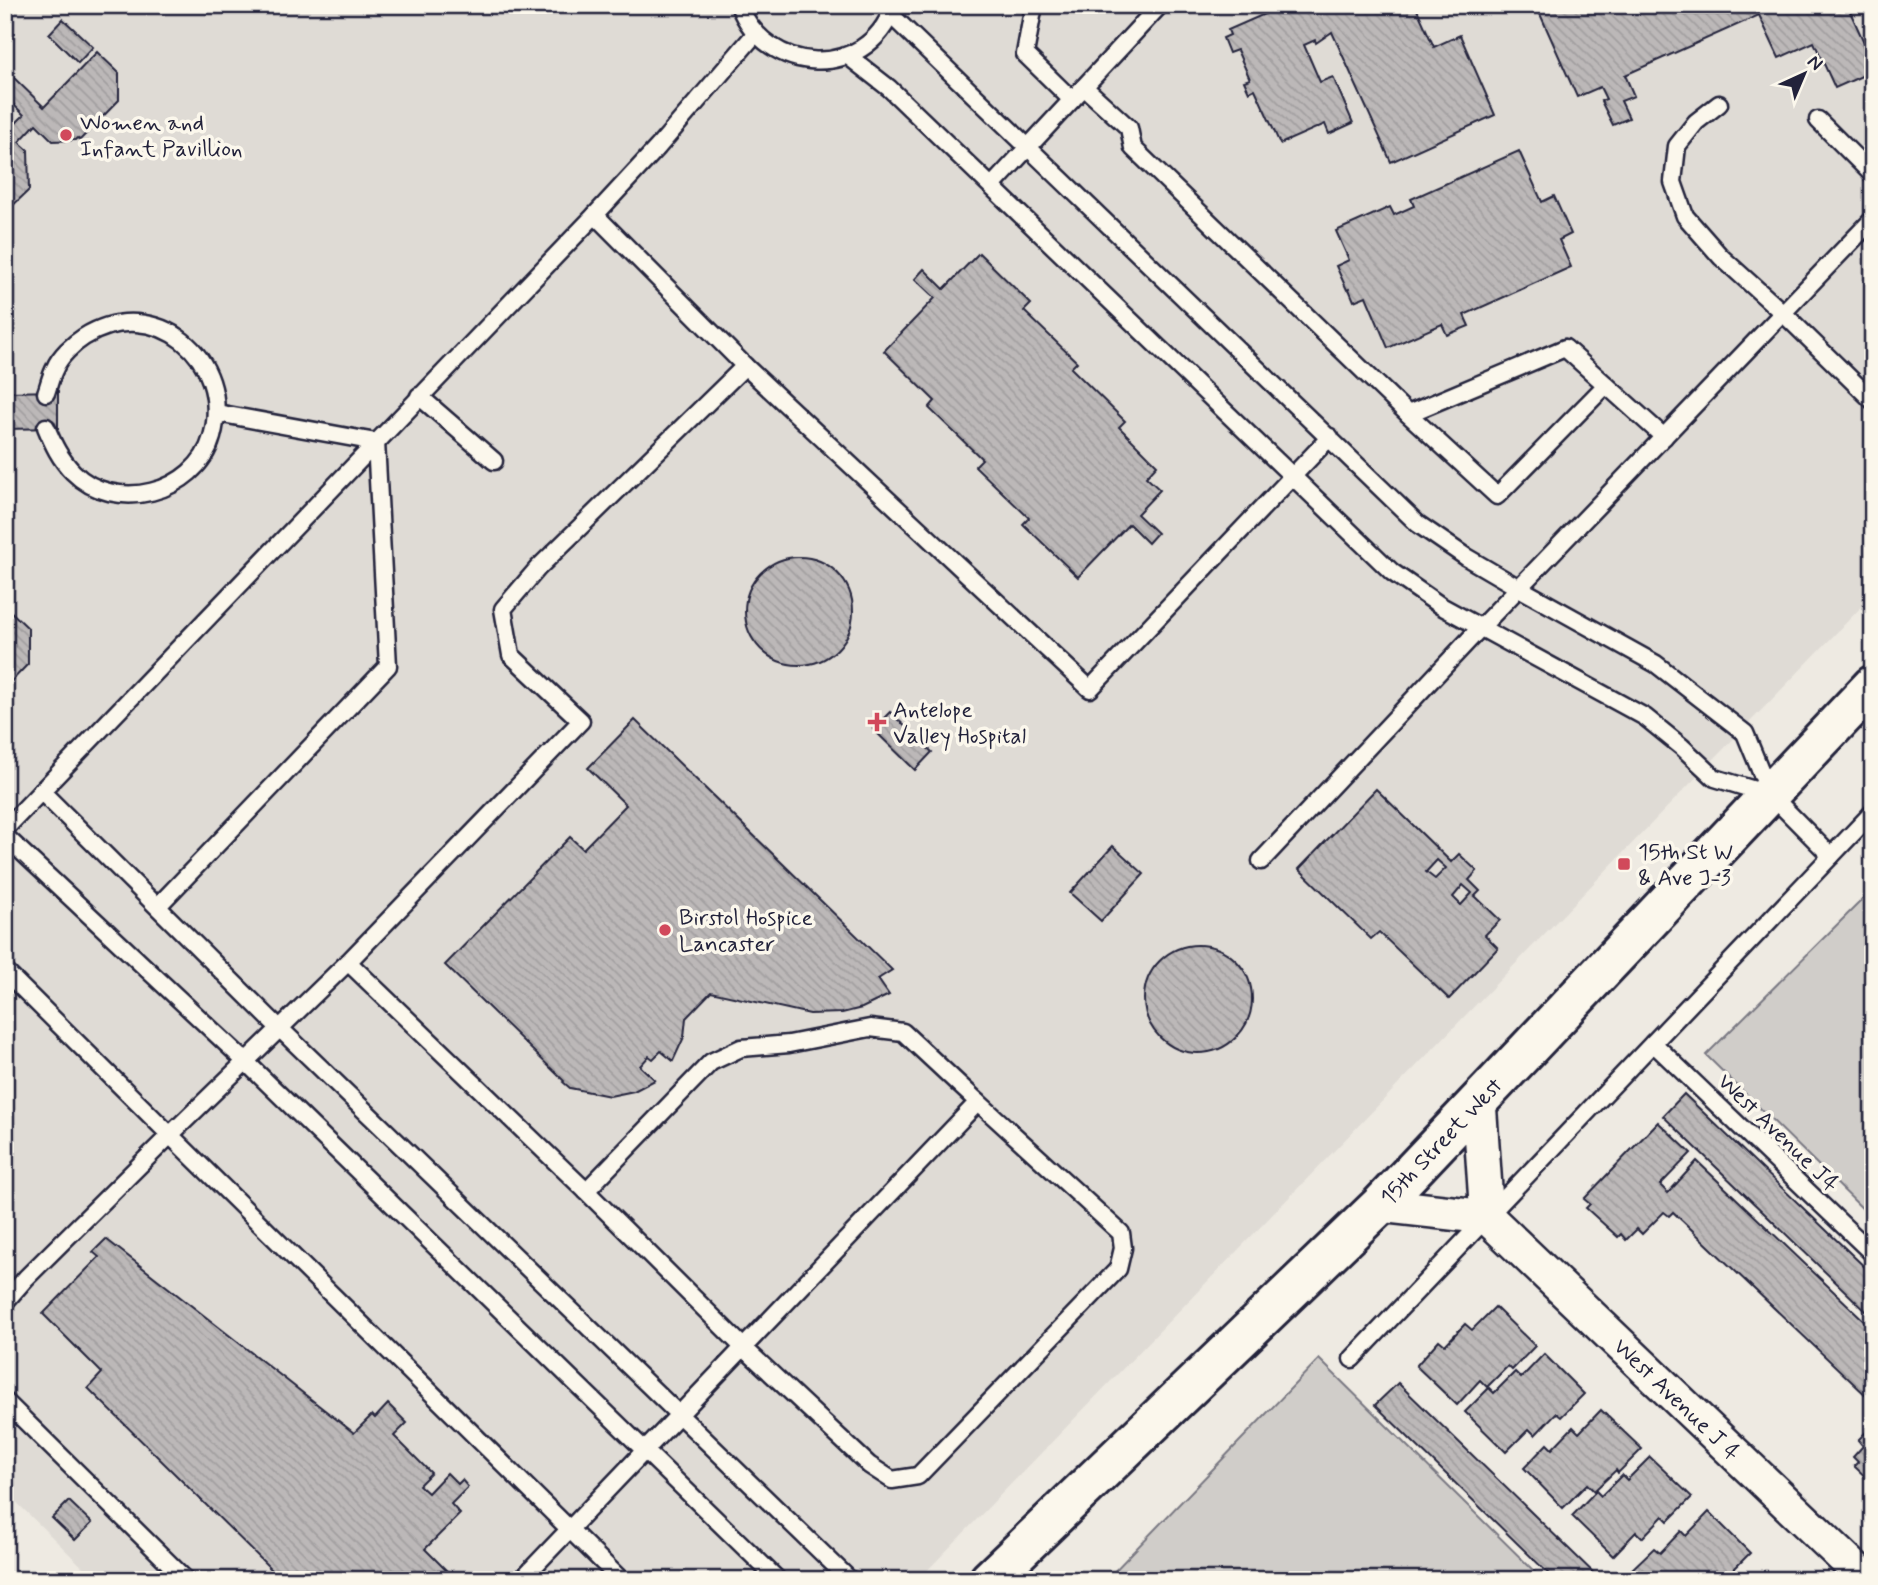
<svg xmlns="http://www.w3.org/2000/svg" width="1878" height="1585" font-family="Mynerve,sans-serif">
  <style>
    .built { fill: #dfdbd5 }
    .green { fill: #d0cdc9; stroke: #797882; stroke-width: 2 }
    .building { fill: url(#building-back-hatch); stroke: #22223b; stroke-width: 2; fill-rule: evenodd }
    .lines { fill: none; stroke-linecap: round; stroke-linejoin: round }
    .lane-casing { stroke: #22223b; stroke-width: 21 }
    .street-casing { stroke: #22223b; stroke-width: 38 }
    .secondary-casing { stroke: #22223b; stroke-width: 44 }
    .lane { stroke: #fbf7ec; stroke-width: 16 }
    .street { stroke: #fbf7ec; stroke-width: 33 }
    .secondary { stroke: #fbf7ec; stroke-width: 38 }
    .poi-dot { fill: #d1495b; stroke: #fbf7ec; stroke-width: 2.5 }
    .labels { text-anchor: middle; stroke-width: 7; stroke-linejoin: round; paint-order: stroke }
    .poi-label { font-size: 23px; fill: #22223b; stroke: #fbf7ec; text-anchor: start }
    .street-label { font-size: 23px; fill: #22223b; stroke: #fbf7ec }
  </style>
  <defs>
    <pattern id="building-back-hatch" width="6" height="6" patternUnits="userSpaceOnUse" patternTransform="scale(1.75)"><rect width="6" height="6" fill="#bcb8b8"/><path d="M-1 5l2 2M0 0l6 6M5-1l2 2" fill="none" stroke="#a19e9f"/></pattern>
  </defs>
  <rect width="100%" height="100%" fill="#eeeae2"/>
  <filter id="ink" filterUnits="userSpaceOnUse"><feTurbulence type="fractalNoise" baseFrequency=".0143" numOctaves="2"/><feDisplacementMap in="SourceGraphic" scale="14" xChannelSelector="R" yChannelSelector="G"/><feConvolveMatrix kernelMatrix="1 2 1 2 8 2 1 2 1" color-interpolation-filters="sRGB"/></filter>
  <g filter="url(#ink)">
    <path class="built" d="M5,5H1873V595L918,1580H96L5,1491Z"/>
    <g class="green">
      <path d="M1873,889V1219L1706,1055Z"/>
      <path d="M1319,1359L1543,1580H1106Z"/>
    </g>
    <g class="building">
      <path d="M1267,5H1415L1434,47L1460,35L1495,115L1391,162L1332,32L1316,43L1315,40L1304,45L1320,82L1333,77L1353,123L1329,134L1325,124L1280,144L1255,89L1249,92L1244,81L1250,79L1237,50L1229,53L1223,38L1230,35L1228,30L1267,13L1264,7Z"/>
      <path d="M1536,5H1847L1873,62V71L1835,88L1814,42L1779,58L1759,15L1625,75L1634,96L1621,101L1629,118L1613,125L1601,101L1606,99L1600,87L1577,97Z"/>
      <path d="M63,19L93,47L78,63L49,34Z"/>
      <path d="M97,52L119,73V100L80,140L77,138L75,140L53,141L36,124L19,142L28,150L29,190L5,213V128L8,131L24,115L8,99V77L10,74L44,107Z"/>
      <path d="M1519,151L1542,202L1554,196L1571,234L1559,240L1571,267L1464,315L1469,326L1447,335L1442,324L1388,348L1366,296L1354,301L1349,289L1347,290L1336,266L1349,260L1336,231L1390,207L1394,215L1414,206L1411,199Z"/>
      <path d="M979,253L1031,304L1024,311L1077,362L1071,368L1125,421L1119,427L1157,465L1146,477L1160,490L1137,514L1157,533L1148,543L1129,524L1078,577L1023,524L1029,518L975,466L982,459L929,408L935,401L884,351L935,298L915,279L924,269L944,289Z"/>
      <path d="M58,391V428L5,429V392Z"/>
      <circle cx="799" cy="611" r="54"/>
      <path d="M5,606L28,628V664L5,688Z"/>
      <path d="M890,712L932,752L915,770L873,729Z"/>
      <path d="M635,720L892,970L878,979L889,995L862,1008L842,1013L810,1014L711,992L686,1018L684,1037L673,1061L661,1051L653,1059L649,1056L640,1066L655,1080L634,1091L610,1096L570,1088L563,1082L564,1081L445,965L570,837L583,849L626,805L588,768Z"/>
      <path d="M1376,789L1451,862L1459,854L1477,871L1469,880L1480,891L1475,896L1500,920L1485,935L1498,948L1449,999L1379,932L1371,939L1299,869ZM1437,860L1446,868L1435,879L1426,872ZM1463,885L1472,893L1461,905L1453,897Z"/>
      <path d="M1113,846L1144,874L1101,921L1070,893Z"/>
      <circle cx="1198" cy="999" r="54"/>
      <path d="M1684,1094L1873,1275V1318L1663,1116Z"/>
      <path d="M1658,1122L1691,1153L1660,1185L1668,1193L1697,1161L1873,1329V1402L1673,1212L1669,1216L1664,1212L1642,1234L1637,1229L1626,1240L1621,1234L1618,1237L1586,1208L1590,1204L1584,1199Z"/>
      <path d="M106,1239L354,1433L372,1415L375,1418L388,1404L407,1423L394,1436L431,1473L419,1485L428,1493L447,1473L458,1484L462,1480L468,1487L451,1504L460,1514L425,1549L455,1579L282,1580L88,1388L102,1373L43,1314L99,1257L93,1252Z"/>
      <path d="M1495,1307L1535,1346L1512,1370L1508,1366L1487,1387L1480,1380L1457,1405L1416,1366L1439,1340L1445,1345L1465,1324L1472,1330Z"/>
      <path d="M1544,1354L1584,1394L1561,1417L1556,1413L1535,1435L1529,1429L1506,1452L1465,1412L1489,1388L1494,1393L1515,1372L1521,1378Z"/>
      <path d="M1398,1383L1601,1580H1555L1375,1405Z"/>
      <path d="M1601,1410L1642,1449L1618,1473L1616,1470L1594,1491L1587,1484L1563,1508L1524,1468L1547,1444L1552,1449L1573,1427L1579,1433Z"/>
      <path d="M1873,1425V1484L1854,1466L1858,1462L1853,1457L1863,1446L1858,1440Z"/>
      <path d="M1650,1457L1692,1497L1668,1521L1663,1516L1642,1538L1636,1532L1613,1556L1572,1516L1596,1491L1601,1496L1622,1475L1627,1480Z"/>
      <path d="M69,1501L92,1523L75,1540L52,1518Z"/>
      <path d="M1709,1512L1750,1553L1726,1577L1721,1572L1714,1580H1639L1630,1571L1654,1548L1660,1553L1681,1531L1686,1536Z"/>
    </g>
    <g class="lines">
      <defs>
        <g id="lane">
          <path d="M739,5C766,76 866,81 893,8"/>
          <path d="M1034,5L1025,54L1072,100"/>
          <path d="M891,15L1418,524L1466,557L1519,588L1656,664L1745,733L1770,794L1831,856"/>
          <path d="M848,56L889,88L1392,572L1441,606L1645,717L1682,747L1715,778L1768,794"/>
          <path d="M1084,87L1129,128L1133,148L1408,414L1565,348L1664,437"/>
          <path d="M1719,104L1696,122L1677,146L1673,182L1685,216L1721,257L1782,312L1873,401"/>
          <path d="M1818,120L1873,175"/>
          <path d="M992,186L1160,5"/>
          <path d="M595,215L745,366L538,568L503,609L511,655L581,721L348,962L170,1135L621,1580"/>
          <path d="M745,366L1090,689L1330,437"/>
          <path d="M46,393C49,385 51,375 55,368C60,356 73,344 84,337C154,293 234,358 212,437C196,494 114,514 73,472C60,459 53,444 46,427"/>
          <path d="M419,396L494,461"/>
          <path d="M1408,414L1497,496L1606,385"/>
          <path d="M41,791L268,1017L850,1580"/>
          <path d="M5,829L595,215L658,147L755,34"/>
          <path d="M5,836L246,1062L778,1580"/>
          <path d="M1261,861L1482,626L1873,219"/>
          <path d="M158,906L388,666L376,442L217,413"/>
          <path d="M348,962L586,1191L711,1062L741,1048L789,1044L870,1028L903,1032L978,1102L521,1580"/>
          <path d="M5,971L170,1135L26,1278L5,1302"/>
          <path d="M1653,1043L1873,1254"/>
          <path d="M586,1191L743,1347L869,1465L892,1480L918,1476L1118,1269L1123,1248L1121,1233L978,1102"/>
          <path d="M1352,1359L1873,812"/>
          <path d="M5,1401L186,1580"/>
        </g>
        <g id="street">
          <path d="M1479,1101L1487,1217"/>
          <path id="s1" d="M1380,1205L1487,1217L1867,1580"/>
        </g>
        <g id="secondary">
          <path id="s2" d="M989,1580L1380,1205L1873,685"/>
        </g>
      </defs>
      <use href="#lane" class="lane-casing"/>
      <use href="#street" class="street-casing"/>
      <use href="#secondary" class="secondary-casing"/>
      <use href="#lane" class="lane"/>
      <use href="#street" class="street"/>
      <use href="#secondary" class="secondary"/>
    </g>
  </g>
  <g class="poi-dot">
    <circle cx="66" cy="135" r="7"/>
    <path d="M873.5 711.5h7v7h7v7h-7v7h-7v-7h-7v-7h7z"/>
    <rect x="1617" y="857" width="14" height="14" rx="3.5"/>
    <circle cx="665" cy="930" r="7"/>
  </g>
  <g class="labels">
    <g class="poi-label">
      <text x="80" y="130">Women and<tspan x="80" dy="26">Infant Pavillion</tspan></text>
      <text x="893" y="717">Antelope<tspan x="893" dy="26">Valley Hospital</tspan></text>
      <text x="1638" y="859">15th St W<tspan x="1638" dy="26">&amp; Ave J-3</tspan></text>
      <text x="679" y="925">Birstol Hospice<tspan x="679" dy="26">Lancaster</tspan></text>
    </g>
    <g class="street-label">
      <text transform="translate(1779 1132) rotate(44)" y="8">West Avenue J4</text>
      <text dy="8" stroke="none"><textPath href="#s2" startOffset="630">15th Street West</textPath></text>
      <text dy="8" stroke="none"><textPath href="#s1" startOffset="371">West Avenue J 4</textPath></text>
    </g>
  </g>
  <rect width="1878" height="1585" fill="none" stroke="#fbf7ec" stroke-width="28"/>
  <rect x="14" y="14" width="1850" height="1557" fill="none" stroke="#22223b" stroke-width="2.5" filter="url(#ink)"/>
  <g transform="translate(1804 74) rotate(44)" stroke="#fbf7ec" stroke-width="5" paint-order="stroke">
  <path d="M0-5L12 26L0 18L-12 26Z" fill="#22223b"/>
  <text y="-10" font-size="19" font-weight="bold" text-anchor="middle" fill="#22223b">N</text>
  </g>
</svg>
